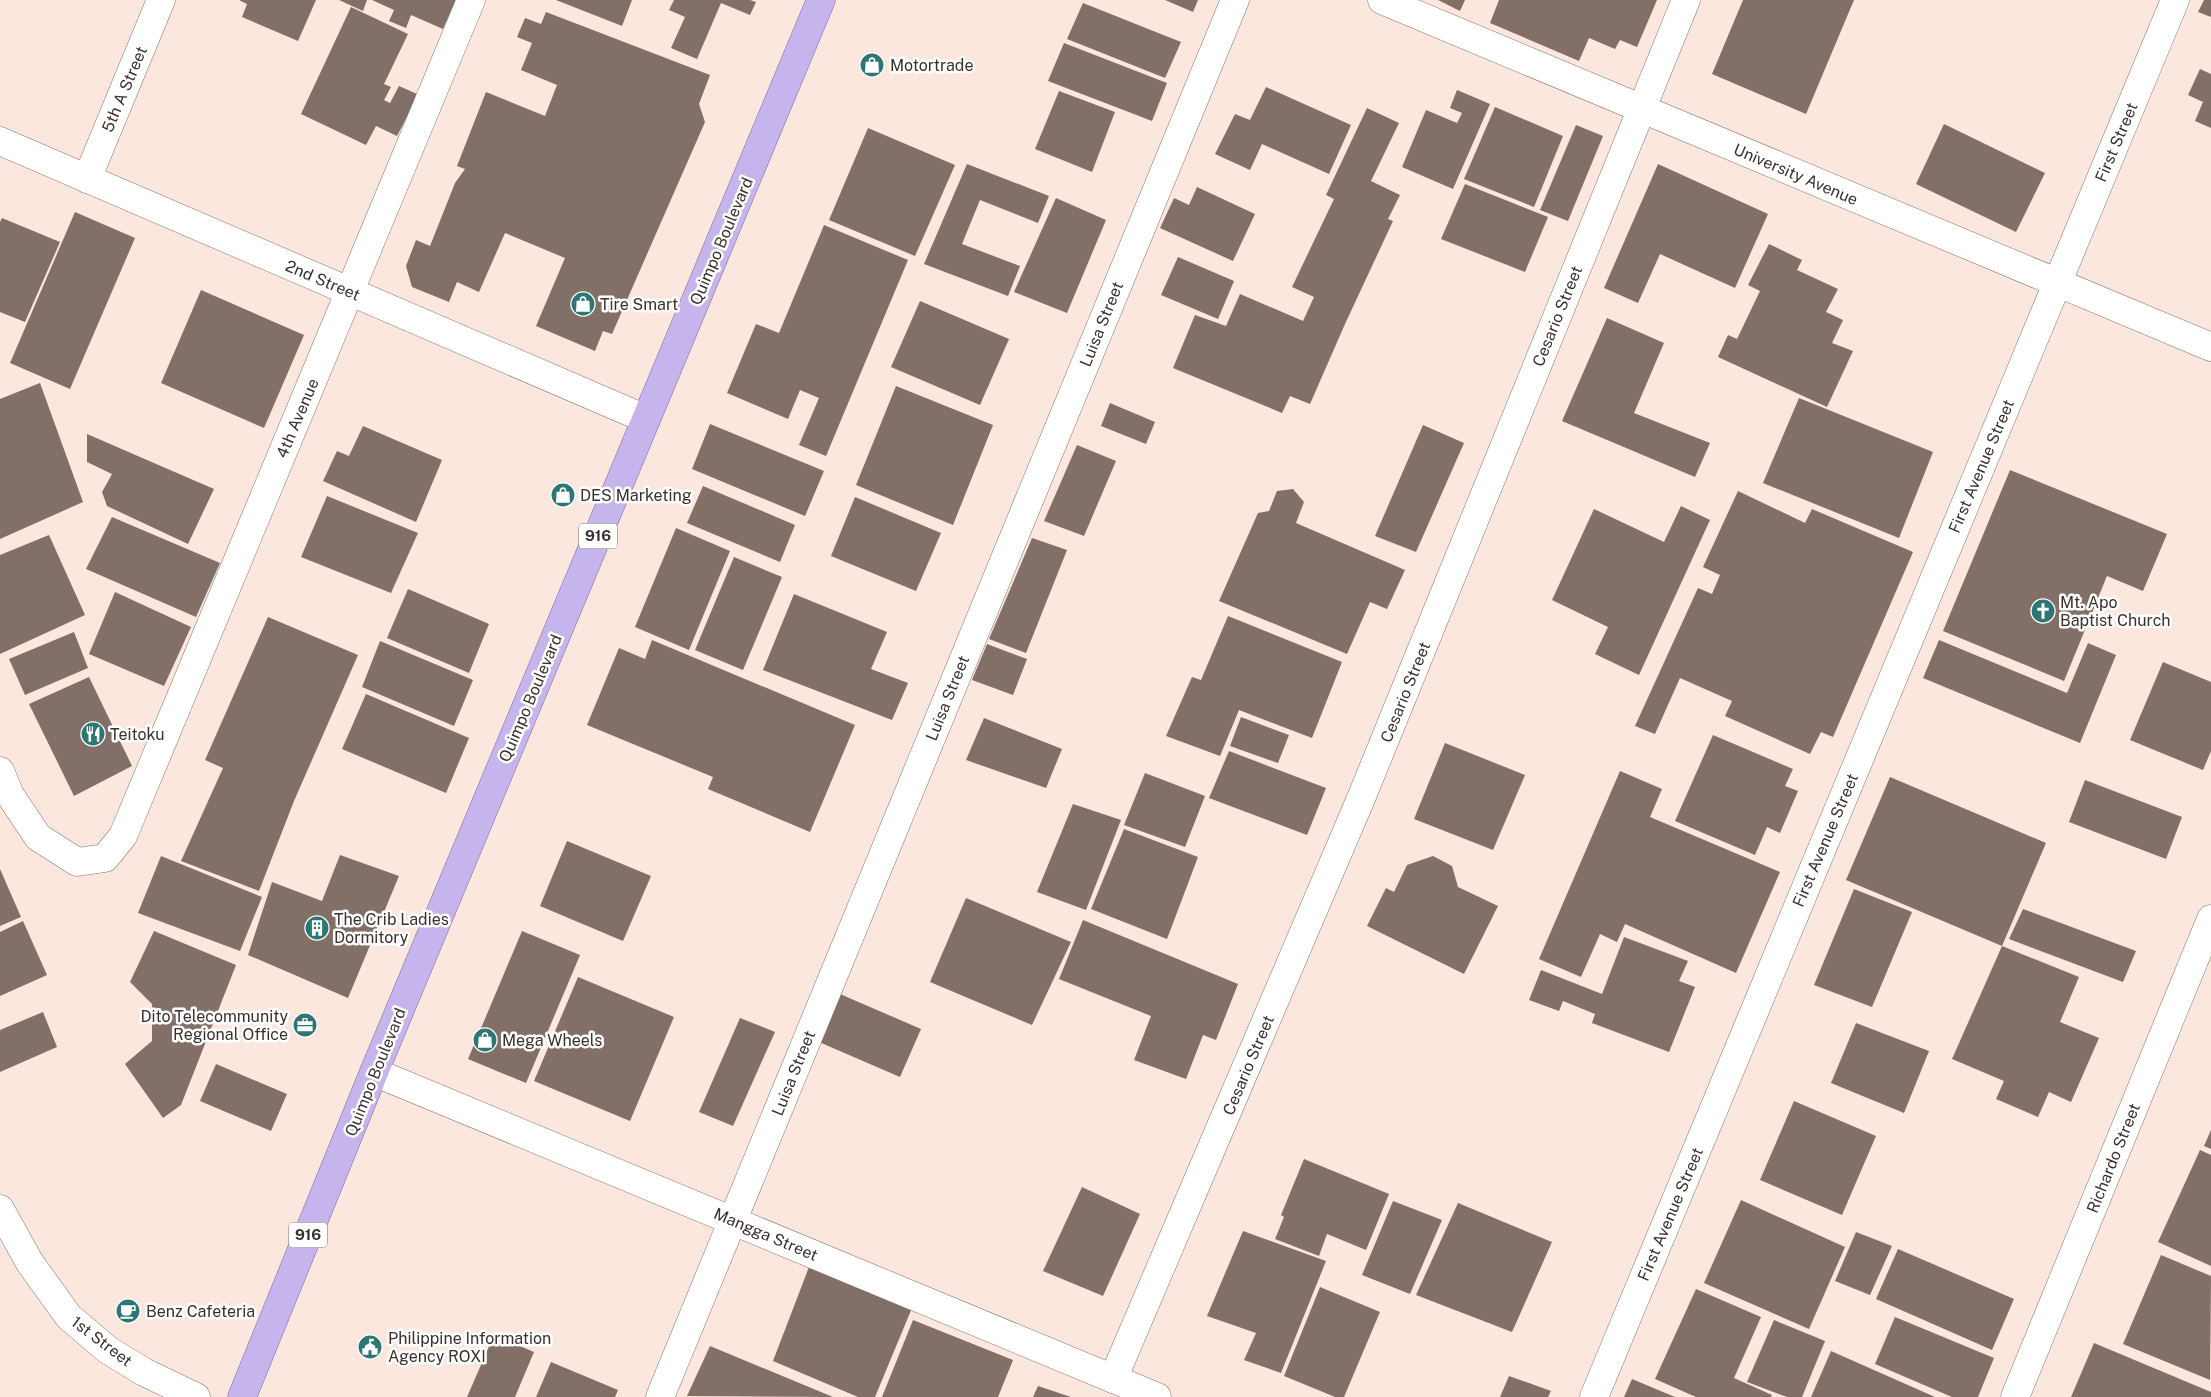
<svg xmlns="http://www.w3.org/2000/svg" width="2211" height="1397" font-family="'Public Sans',sans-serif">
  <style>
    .building { fill: #816f68 }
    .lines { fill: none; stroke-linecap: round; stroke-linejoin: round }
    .minor-casing { stroke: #87756e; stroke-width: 29 }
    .primary-casing { stroke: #7b67a2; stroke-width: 29 }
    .minor { stroke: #fff; stroke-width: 28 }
    .primary { stroke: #c5b5ec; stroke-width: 28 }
    .labels { text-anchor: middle; stroke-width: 5; stroke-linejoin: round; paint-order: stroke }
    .shield { fill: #fff; stroke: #746f6d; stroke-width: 1 }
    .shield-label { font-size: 15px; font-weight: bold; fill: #39312e }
    .poi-label { font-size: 16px; fill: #39312e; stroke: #fff; text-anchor: start }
    .street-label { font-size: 16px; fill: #39312e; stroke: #fff }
  </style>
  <rect width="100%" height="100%" fill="#fbe7de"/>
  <g class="building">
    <path d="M239,0H316L298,41L242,17L247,4Z"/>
    <path d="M339,0H367L363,11Z"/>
    <path d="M372,0H456L443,29L411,15L406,28L389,21L394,10Z"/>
    <path d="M556,0H632L622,26Z"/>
    <path d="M674,0H750L756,2L750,15L721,3L697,59L671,48L685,17L669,10Z"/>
    <path d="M1165,0H1198L1193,12Z"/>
    <path d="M1438,0H1465L1460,11Z"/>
    <path d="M1499,0H1657L1637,47L1620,40L1615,49L1589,38L1579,61L1490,23Z"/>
    <path d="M1743,0H1854L1806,114L1712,74Z"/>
    <path d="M2204,0H2211V17L2198,12Z"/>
    <path d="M1083,3L1181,42L1165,78L1067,39Z"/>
    <path d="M351,7L408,34L384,84L391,87L384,100L390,103L399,86L424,97L415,116L409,113L397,136L376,126L366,145L301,114Z"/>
    <path d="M546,12L710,75L699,104L705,122L612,334L603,331L595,351L536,326L565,258L505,233L479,292L457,282L449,302L412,287L406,266L416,240L430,246L455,183L465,169L457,166L486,92L545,116L557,85L521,70L532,43L517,37L525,18L541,24Z"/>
    <path d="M1064,43L1167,83L1152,121L1048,81Z"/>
    <path d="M2200,69L2211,74V128L2195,121L2203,102L2188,95Z"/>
    <path d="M1266,87L1351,125L1329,174L1262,144L1250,170L1215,154L1235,114L1250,120Z"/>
    <path d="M1457,90L1490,104L1453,189L1402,167L1426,110L1457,123L1462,113L1450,108Z"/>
    <path d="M1059,91L1115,112L1092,172L1035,149Z"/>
    <path d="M1495,107L1563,136L1534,207L1464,179Z"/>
    <path d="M1367,108L1399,123L1371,181L1400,195L1388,219L1393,221L1345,324L1310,404L1290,396L1282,413L1173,368L1195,315L1226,326L1240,294L1303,321L1314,297L1292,287L1334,199L1326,195Z"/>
    <path d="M1944,124L2045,173L2016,232L1916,184Z"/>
    <path d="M1576,125L1603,136L1568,221L1540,210Z"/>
    <path d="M868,128L955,165L915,256L829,220Z"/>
    <path d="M967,164L1049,196L1038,223L980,200L962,244L1020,266L1008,296L924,264Z"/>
    <path d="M1658,164L1768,214L1735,288L1660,254L1638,303L1604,288Z"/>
    <path d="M1465,184L1548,217L1525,272L1441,239Z"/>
    <path d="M1197,187L1255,214L1233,261L1160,228L1174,198L1189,205Z"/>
    <path d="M1056,198L1106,220L1067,313L1014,292Z"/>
    <path d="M75,212L135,238L70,389L10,363Z"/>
    <path d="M2,218L60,242L25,322L0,312V222Z"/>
    <path d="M824,225L908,260L826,456L799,445L819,398L800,390L788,419L727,393L756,324L779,333Z"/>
    <path d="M1769,244L1802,260L1797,270L1838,289L1826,312L1843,320L1832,343L1853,351L1827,407L1718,357L1728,335L1737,339L1760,291L1748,285Z"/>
    <path d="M1178,257L1234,281L1218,319L1161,295Z"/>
    <path d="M201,290L304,335L264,428L161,383Z"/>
    <path d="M920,301L1009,339L980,405L891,367Z"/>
    <path d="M1607,318L1664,343L1634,413L1710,443L1695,477L1562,421Z"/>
    <path d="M40,383L83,502L0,539V399Z"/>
    <path d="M896,386L993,425L953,525L856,485Z"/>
    <path d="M1799,398L1933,452L1899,538L1763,483Z"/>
    <path d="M1110,403L1155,422L1146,444L1101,426Z"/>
    <path d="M710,424L824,471L805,516L692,469Z"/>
    <path d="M1423,425L1464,443L1416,552L1375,536Z"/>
    <path d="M363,426L442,460L416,522L323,481L337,451L349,456Z"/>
    <path d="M87,434L214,489L188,544L107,506L102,492L112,474L87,462Z"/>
    <path d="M1077,445L1116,461L1084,536L1044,521Z"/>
    <path d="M2010,470L2167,534L2143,591L2107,576L2064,681L1943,631Z"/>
    <path d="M703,486L795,525L780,562L687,523Z"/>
    <path d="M1293,489L1304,502L1296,523L1405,570L1387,609L1370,602L1347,654L1219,601L1258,513L1269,511L1277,491Z"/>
    <path d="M1738,491L1805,523L1812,509L1913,552L1833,737L1821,732L1810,754L1725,716L1732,701L1680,678L1655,734L1635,726L1698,588L1712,594L1720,575L1703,567Z"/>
    <path d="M327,496L418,533L391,593L301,557Z"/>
    <path d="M855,497L941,533L916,591L831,556Z"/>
    <path d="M1681,506L1710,520L1639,675L1595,654L1608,627L1552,600L1594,509L1664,542Z"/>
    <path d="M112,517L220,563L196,617L86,569Z"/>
    <path d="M676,528L730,551L689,650L635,627Z"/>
    <path d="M49,535L85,615L0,654V555Z"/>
    <path d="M1032,538L1067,550L1026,653L989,639Z"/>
    <path d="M734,557L782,577L743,670L695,650Z"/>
    <path d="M408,589L489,624L469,673L387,638Z"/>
    <path d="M115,592L191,627L164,686L89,654Z"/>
    <path d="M794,594L887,632L871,669L908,683L892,720L763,670Z"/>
    <path d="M1228,616L1342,662L1312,738L1239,710L1220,756L1166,736L1192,677L1201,680Z"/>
    <path d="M268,617L358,655L294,801L259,891L181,861L223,768L205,760Z"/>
    <path d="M74,632L88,668L25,695L9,659Z"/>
    <path d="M652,640L855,725L810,832L708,789L713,777L587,725L619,648L645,659Z"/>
    <path d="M1939,640L2067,693L2088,643L2116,655L2080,743L1923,678Z"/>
    <path d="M380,641L473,680L454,726L362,687Z"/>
    <path d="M987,644L1027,659L1013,695L972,680Z"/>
    <path d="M2163,662L2211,682V751L2203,770L2130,740Z"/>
    <path d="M89,677L132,766L74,796L29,704Z"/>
    <path d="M366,694L469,738L446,793L342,749Z"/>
    <path d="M1241,717L1289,735L1278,763L1230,746Z"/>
    <path d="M984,718L1062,749L1046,788L966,760Z"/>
    <path d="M1713,735L1793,769L1785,786L1798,791L1780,833L1767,827L1755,855L1675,821Z"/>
    <path d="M1445,743L1525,775L1493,850L1414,819Z"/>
    <path d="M1229,751L1326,788L1307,835L1209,798Z"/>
    <path d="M1620,771L1662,789L1650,817L1780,872L1736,973L1625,924L1617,942L1600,934L1581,977L1539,959Z"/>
    <path d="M1145,773L1205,796L1185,847L1124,825Z"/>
    <path d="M1890,777L2046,843L2002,946L2079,977L2060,1022L2099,1038L2071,1102L2049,1092L2038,1117L1996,1099L2004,1081L1952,1059L2002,946L1846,880Z"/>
    <path d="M2085,780L2182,817L2166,859L2069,822Z"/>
    <path d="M1073,804L1121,820L1086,910L1037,892Z"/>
    <path d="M1124,829L1198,857L1167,939L1091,909Z"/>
    <path d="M567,841L651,876L623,941L540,906Z"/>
    <path d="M340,855L399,876L348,998L248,955L272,882L322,901Z"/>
    <path d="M161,856L262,897L240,951L138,913Z"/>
    <path d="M1433,856L1452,866L1458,887L1498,906L1464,974L1367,926L1386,888L1394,892L1407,865Z"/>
    <path d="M0,869L21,917L0,926Z"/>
    <path d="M1854,889L1912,912L1872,1007L1814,985Z"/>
    <path d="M966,898L1071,942L1032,1025L930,982Z"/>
    <path d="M2023,909L2136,951L2123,982L2009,939Z"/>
    <path d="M1083,920L1238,984L1216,1040L1203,1035L1186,1079L1134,1060L1151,1016L1059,979Z"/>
    <path d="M23,921L47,975L0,996V932Z"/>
    <path d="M154,931L236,965L181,1105L163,1118L125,1064L152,1041V1004L130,982Z"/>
    <path d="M522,931L580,955L526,1083L468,1059Z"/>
    <path d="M1624,937L1688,961L1679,981L1695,987L1669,1052L1592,1023L1595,1014L1563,1001L1559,1011L1529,1000L1541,970L1602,994Z"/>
    <path d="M578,977L674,1017L630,1121L534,1081Z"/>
    <path d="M840,994L921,1029L900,1077L819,1042Z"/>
    <path d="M43,1012L57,1047L0,1072V1030Z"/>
    <path d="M740,1018L775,1032L733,1126L699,1112Z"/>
    <path d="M1856,1023L1929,1051L1904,1113L1831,1083Z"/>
    <path d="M216,1064L287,1094L271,1131L200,1101Z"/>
    <path d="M1794,1101L1876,1136L1842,1215L1760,1180Z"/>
    <path d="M2211,1130V1149L2204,1146Z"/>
    <path d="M2200,1150L2211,1155V1266L2158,1242Z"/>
    <path d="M1304,1159L1389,1194L1366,1250L1327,1234L1319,1256L1275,1239L1284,1217L1281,1215Z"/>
    <path d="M1082,1187L1140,1214L1103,1296L1043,1271Z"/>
    <path d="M1741,1200L1845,1247L1809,1329L1704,1283Z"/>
    <path d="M1393,1201L1442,1220L1410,1294L1362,1275Z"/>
    <path d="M1458,1203L1552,1242L1512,1332L1416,1295Z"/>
    <path d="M1243,1231L1326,1261L1281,1373L1244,1360L1256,1333L1207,1316Z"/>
    <path d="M1856,1232L1892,1246L1870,1295L1835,1281Z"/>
    <path d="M1898,1249L2014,1299L1992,1350L1876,1299Z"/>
    <path d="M2161,1255L2211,1276L2210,1380L2123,1344Z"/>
    <path d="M809,1267L912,1308L875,1397H858L773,1361Z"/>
    <path d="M1320,1287L1380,1312L1344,1397H1335L1284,1376Z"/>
    <path d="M1696,1289L1761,1317L1734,1378L1772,1395L1771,1397H1696L1655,1379Z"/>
    <path d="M1895,1317L1994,1358L1978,1397H1952L1875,1364Z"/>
    <path d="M913,1320L1013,1360L998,1397H882Z"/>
    <path d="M1774,1320L1825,1341L1802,1397H1787L1747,1382Z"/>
    <path d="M494,1335L534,1352L515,1397H467Z"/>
    <path d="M2094,1343L2211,1392V1397H2071Z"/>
    <path d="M710,1346L833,1397L687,1396Z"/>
    <path d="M1831,1351L1935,1397H1811Z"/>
    <path d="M551,1362L618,1390L615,1397H536Z"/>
    <path d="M1509,1376L1551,1391L1548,1397H1500Z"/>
    <path d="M1632,1379L1675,1397H1624Z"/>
    <path d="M1038,1386L1071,1397H1033Z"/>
  </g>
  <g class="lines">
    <defs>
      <g id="minor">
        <path d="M1382,0L2211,347"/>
        <path d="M0,141L646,419"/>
        <path d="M87,179L161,0"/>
        <path d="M0,771L10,795L38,837L77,862L105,858L123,836L471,0"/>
        <path d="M374,1072L1157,1397"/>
        <path d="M0,1209L30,1263L69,1317L108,1350L144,1372L196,1397"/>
        <path d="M1113,1379L1362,796L1686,0"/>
        <path d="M660,1397L1235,0"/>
        <path d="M1594,1397L2175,0"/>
        <path d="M2015,1397L2211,919"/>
      </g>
      <path id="primary" d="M242,1397L374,1072L821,0"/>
    </defs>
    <use href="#minor" class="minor-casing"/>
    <use href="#primary" class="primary-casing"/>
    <use href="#minor" class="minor"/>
    <use href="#primary" class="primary"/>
  </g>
  <defs>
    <symbol id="shop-disc" viewBox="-11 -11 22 22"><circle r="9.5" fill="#2c7674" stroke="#fff"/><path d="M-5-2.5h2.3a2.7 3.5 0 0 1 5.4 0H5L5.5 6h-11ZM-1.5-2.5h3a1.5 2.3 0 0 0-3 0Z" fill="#fff"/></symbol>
    <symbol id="church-disc" viewBox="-11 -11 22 22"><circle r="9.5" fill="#2c7674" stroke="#fff"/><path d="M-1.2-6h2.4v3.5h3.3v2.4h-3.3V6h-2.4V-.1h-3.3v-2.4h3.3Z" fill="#fff"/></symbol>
    <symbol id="restaurant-disc" viewBox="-11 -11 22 22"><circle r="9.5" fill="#2c7674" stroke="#fff"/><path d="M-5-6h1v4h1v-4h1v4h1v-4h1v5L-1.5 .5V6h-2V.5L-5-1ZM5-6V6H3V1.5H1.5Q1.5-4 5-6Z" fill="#fff"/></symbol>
    <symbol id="building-disc" viewBox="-11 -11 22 22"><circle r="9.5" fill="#2c7674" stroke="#fff"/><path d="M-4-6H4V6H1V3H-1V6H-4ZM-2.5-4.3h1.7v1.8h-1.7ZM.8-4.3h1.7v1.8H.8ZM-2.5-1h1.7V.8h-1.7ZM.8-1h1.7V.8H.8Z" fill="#fff"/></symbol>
    <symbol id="office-disc" viewBox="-11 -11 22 22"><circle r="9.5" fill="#2c7674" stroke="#fff"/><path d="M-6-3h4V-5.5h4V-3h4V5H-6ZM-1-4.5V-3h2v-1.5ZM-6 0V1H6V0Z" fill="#fff"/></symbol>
    <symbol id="cafe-disc" viewBox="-11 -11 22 22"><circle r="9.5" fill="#2c7674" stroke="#fff"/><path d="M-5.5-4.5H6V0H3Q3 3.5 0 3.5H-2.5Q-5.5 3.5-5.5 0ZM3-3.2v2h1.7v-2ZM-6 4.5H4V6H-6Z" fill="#fff"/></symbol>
    <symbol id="civic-disc" viewBox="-11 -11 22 22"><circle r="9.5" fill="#2c7674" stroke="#fff"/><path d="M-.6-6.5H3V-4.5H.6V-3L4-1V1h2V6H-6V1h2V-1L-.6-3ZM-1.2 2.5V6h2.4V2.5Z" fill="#fff"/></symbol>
  </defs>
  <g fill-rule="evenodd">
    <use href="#shop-disc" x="858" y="51" width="28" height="28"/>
    <use href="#shop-disc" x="569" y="290" width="28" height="28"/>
    <use href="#shop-disc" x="549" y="481" width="28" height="28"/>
    <use href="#church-disc" x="2029" y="597" width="28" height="28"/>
    <use href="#restaurant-disc" x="79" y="720" width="28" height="28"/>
    <use href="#building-disc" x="303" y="914" width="28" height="28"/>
    <use href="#office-disc" x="291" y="1011" width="28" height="28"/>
    <use href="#shop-disc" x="471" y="1026" width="28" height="28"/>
    <use href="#cafe-disc" x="114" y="1297" width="28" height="28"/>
    <use href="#civic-disc" x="356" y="1333" width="28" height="28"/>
  </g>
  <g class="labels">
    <g class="shield">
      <rect x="579" y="523.5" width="38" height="25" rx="4"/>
      <rect x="289" y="1222.5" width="38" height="25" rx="4"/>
    </g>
    <g class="shield-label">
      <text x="598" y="541">916</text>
      <text x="308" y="1240">916</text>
    </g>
    <g class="poi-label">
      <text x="890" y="71">Motortrade</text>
      <text x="600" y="310">Tire Smart</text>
      <text x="580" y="501">DES Marketing</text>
      <text x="2060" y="608">Mt. Apo<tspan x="2060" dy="18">Baptist Church</tspan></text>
      <text x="110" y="740">Teitoku</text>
      <text x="334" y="925">The Crib Ladies<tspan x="334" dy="18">Dormitory</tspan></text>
      <text x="288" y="1022" text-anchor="end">Dito Telecommunity<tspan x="288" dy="18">Regional Office</tspan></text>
      <text x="502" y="1046">Mega Wheels</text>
      <text x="146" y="1317">Benz Cafeteria</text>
      <text x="388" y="1344">Philippine Information<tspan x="388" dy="18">Agency ROXI</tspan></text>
    </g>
    <g class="street-label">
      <text transform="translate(124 89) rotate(-67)" y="6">5th A Street</text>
      <text transform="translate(2116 142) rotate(-67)" y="6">First Street</text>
      <text transform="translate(1796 174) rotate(23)" y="6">University Avenue</text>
      <text transform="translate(721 241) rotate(-67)" y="6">Quimpo Boulevard</text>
      <text transform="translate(323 280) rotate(23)" y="6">2nd Street</text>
      <text transform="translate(1557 316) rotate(-68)" y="6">Cesario Street</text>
      <text transform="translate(1101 324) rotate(-68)" y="6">Luisa Street</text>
      <text transform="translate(297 418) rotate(-67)" y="6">4th Avenue</text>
      <text transform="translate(1981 466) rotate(-67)" y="6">First Avenue Street</text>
      <text transform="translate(1405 692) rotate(-68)" y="6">Cesario Street</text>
      <text transform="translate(530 698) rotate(-67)" y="6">Quimpo Boulevard</text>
      <text transform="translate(947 698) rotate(-68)" y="6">Luisa Street</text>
      <text transform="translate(1825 840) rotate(-67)" y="6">First Avenue Street</text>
      <text transform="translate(1248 1065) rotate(-67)" y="6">Cesario Street</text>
      <text transform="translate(375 1072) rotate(-68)" y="6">Quimpo Boulevard</text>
      <text transform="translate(793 1073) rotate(-68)" y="6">Luisa Street</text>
      <text transform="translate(2113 1158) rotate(-68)" y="6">Richardo Street</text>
      <text transform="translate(1670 1214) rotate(-67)" y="6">First Avenue Street</text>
      <text transform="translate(766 1234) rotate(23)" y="6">Mangga Street</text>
      <text transform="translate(102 1341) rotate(37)" y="6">1st Street</text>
    </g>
  </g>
</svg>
